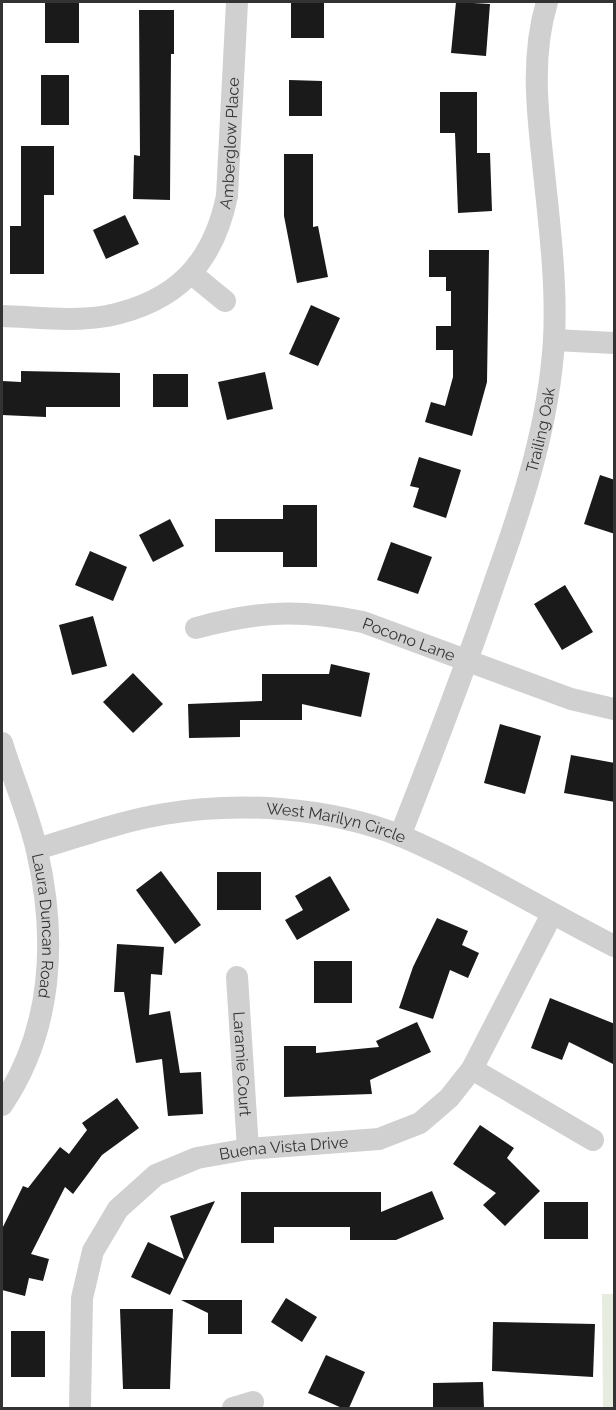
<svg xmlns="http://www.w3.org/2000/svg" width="616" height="1410" font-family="Raleway,sans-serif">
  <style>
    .green { fill: #e6ecdf }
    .building { fill: #1a1a1a }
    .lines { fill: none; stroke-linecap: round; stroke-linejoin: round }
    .minor { stroke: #d0d0d0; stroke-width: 22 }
    .labels { text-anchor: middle; stroke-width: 6; stroke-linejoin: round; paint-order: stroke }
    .street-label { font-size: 16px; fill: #333; stroke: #fff }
  </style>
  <rect width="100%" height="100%" fill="#fff"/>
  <path class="green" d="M602,1294H614V1408H603Z"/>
  <g class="building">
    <rect x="45" y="2" width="34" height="41"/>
    <rect x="291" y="2" width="33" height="36"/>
    <path d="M456,2L490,4L486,56L451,53Z"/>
    <path d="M139,10H174V54H171L170,200L133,199L134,155L140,156Z"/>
    <rect x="41" y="75" width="28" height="50"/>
    <path d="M289,80L322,81V116H289Z"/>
    <path d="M440,92H477V153H490L492,211L458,213L455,133H440Z"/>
    <path d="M21,146H54V195H44V274H10V226H21Z"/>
    <path d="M284,154H313V227L318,226L328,277L297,283L284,216Z"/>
    <path d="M125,215L139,244L106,259L93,230Z"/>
    <path d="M429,250H489L487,382L472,436L425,422L431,402L445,406L453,377V350H436V326H451V291H446V277H429Z"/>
    <path d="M311,305L340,318L318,366L289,354Z"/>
    <path d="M21,371L120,373V407H46V417L2,415V381L21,382Z"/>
    <path d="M265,372L273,409L227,420L218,382Z"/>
    <rect x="153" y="374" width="35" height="33"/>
    <path d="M419,457L461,470L446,518L413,507L419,488L410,486Z"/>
    <path d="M600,475L615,480V534L584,524Z"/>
    <path d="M283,505H317V567H283V552H215V519H283Z"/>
    <path d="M170,519L184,546L153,562L139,535Z"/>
    <path d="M391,542L432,557L418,594L377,580Z"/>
    <path d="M90,551L127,567L113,601L75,585Z"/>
    <path d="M565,585L593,632L562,650L534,604Z"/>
    <path d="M93,616L107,666L72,675L59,625Z"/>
    <path d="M331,664L370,673L361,717L302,704V720H240V737L189,738L188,704L262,701V674H329Z"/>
    <path d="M133,673L163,704L133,733L103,702Z"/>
    <path d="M500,724L541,736L525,794L484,783Z"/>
    <path d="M571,755L615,763V802L564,793Z"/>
    <path d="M161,871L201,925L175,944L136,890Z"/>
    <rect x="217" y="872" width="44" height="38"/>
    <path d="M330,876L350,910L297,940L285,920L303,910L295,896Z"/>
    <path d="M437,918L468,931L462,945L479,953L468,978L450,970L433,1019L399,1008L413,967Z"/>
    <path d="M117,944L164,947L162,975L151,974L149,1015L170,1011L180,1073L201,1072L203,1114L168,1116L162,1059L136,1063L124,992H114Z"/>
    <rect x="314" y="961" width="38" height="42"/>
    <path d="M550,998L615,1024V1065L569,1042L562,1060L531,1048Z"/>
    <path d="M417,1022L431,1052L370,1080L372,1094L284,1097V1046H316V1053L379,1047L376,1041Z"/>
    <path d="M117,1098L139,1128L102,1155L73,1194L65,1187L31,1254L49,1259L43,1281L29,1278L25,1296L2,1290V1229L23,1186L28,1188L60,1147L69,1154L87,1130L82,1123Z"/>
    <path d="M480,1125L514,1148L507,1158L540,1191L505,1226L483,1205L496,1193L453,1164Z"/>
    <path d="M432,1191L444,1219L396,1240H350V1227H274V1243H241V1192H381V1212Z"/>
    <path d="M215,1201L170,1295L131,1277L148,1242L184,1259L170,1216Z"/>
    <rect x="544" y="1202" width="44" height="37"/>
    <path d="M286,1298L317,1317L302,1342L271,1322Z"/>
    <path d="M181,1300H242V1334H208V1313Z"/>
    <path d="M120,1309H173L170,1389H123Z"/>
    <path d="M493,1322L595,1324L593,1377L492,1371Z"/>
    <rect x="11" y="1331" width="34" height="46"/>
    <path d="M326,1355L365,1372L349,1408H342L308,1393Z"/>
    <path d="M483,1382L484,1408H433V1383Z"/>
  </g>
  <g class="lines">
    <g class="minor">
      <path d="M192,274L225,301"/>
      <path id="s1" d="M2,316C35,317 73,322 107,316C176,302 213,264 227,196L237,2"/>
      <path d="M554,340L614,343"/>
      <path id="s2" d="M196,628C259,611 299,609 363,622L571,699L614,709"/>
      <path id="s3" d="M2,743C13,779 29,815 37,851C57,938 53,1030 2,1105"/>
      <path id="s4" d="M400,836C433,752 466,667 495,581C523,503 549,424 554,340C557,281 549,222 543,163C537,109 531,55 547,2"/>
      <path id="s5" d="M37,849C78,837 121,821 164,814C239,801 329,807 401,836C474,867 543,910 614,946"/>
      <path id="s6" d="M237,977L248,1149"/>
      <path d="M472,1069L593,1140"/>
      <path id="s7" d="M80,1408L82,1298L93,1251L118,1209L156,1175L197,1158L248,1149L379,1139L420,1123L449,1098L472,1069L552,914"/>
      <path d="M233,1408L253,1402"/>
    </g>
  </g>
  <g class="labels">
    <g class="street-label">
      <text dy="6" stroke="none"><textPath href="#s1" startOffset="340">Amberglow Place</textPath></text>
      <text dy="6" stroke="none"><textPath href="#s4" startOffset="430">Trailing Oak</textPath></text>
      <text dy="6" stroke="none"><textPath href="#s2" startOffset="218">Pocono Lane</textPath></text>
      <text dy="6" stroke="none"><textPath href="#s5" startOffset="306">West Marilyn Circle</textPath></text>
      <text dy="6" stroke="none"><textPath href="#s3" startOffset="189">Laura Duncan Road</textPath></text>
      <text dy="6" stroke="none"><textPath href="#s6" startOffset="87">Laramie Court</textPath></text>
      <text dy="6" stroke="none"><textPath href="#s7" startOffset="390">Buena Vista Drive</textPath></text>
    </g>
  </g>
  <rect width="616" height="1410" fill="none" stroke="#333333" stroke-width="6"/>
</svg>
